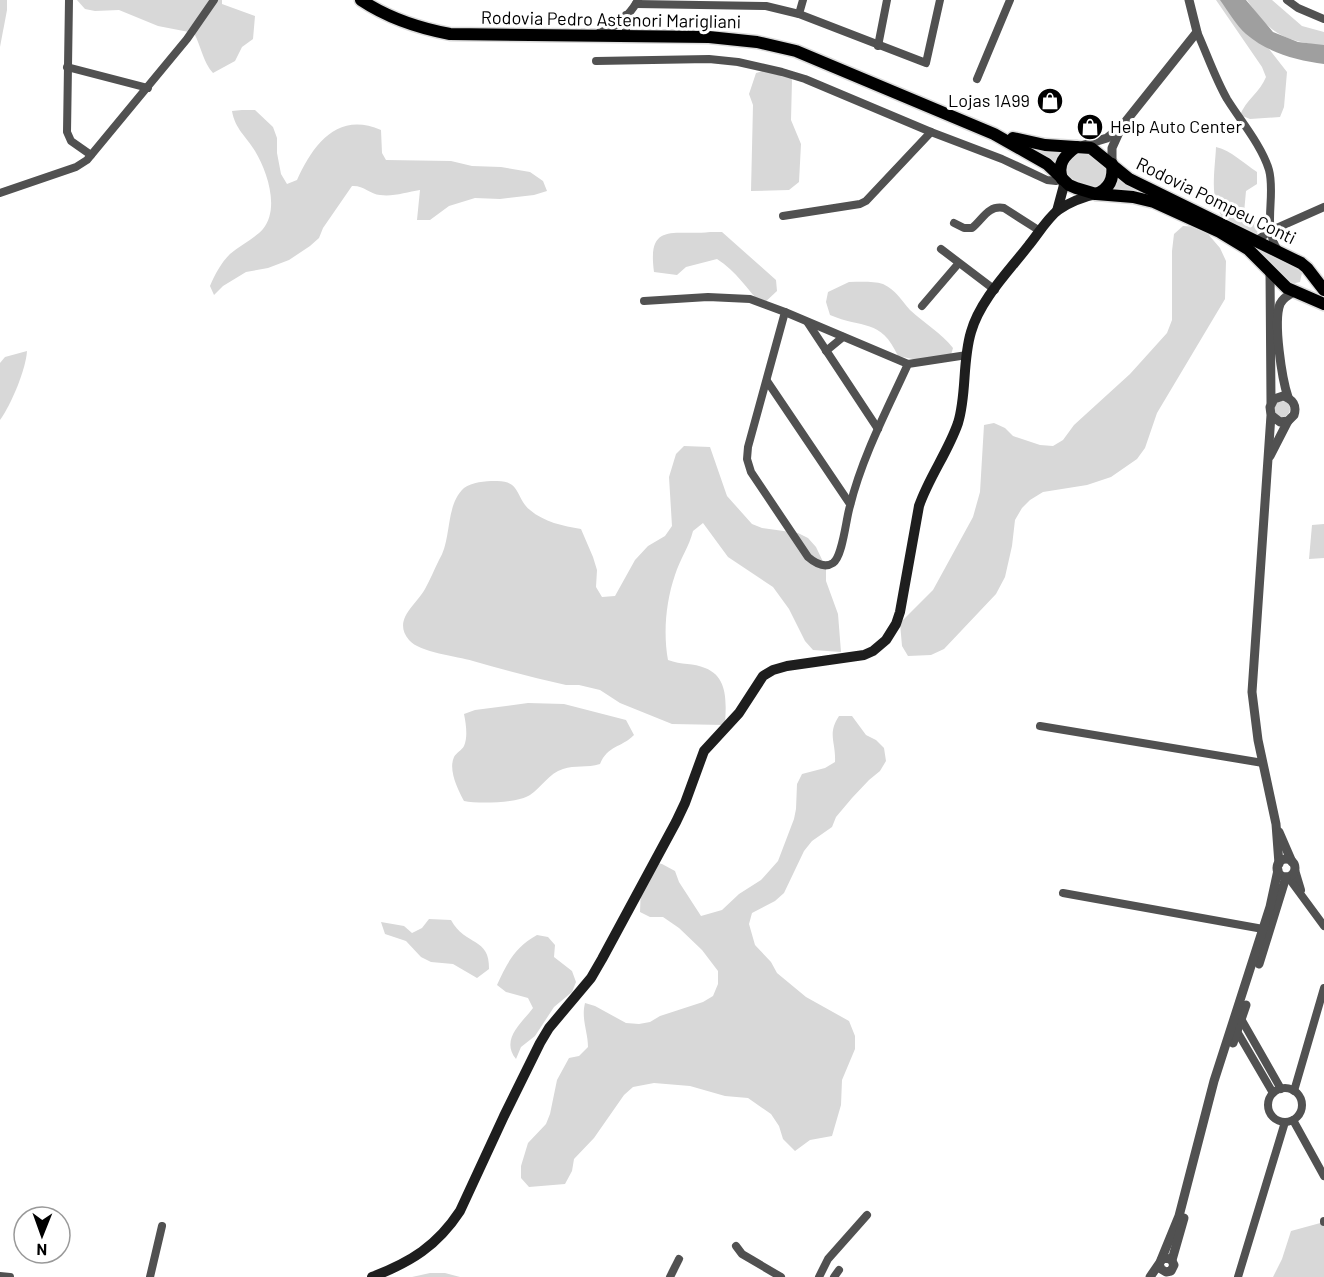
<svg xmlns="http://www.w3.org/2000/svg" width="1324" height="1277" font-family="Barlow,sans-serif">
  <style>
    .green { fill: #d8d8d8 }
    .water { fill: #9f9f9f }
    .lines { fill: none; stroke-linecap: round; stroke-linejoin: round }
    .primary-casing { stroke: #dbdbdb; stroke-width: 15 }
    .minor { stroke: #515151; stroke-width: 8 }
    .tertiary { stroke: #515151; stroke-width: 9 }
    .secondary { stroke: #1e1e1e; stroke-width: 10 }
    .primary { stroke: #000; stroke-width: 12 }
    .labels { text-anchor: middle; stroke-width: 6; stroke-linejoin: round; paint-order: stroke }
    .street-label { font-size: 18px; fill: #000; stroke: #fff }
    .poi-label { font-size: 18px; fill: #000; stroke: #fff; text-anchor: end }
  </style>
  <rect width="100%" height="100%" fill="#fff"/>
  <g class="green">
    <path d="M0,0H7V10L0,47Z"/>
    <path d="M77,0H222V4L255,16L253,39L242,47L235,61L213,73C203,62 201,46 194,33L158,26L119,10L95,11L85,9Z"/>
    <path d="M1216,0H1231L1287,72L1284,107L1280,117L1250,119L1240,115C1246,100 1260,92 1266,77L1262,67Z"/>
    <path d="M1247,0H1272L1302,26L1324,32V46C1283,40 1271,35 1247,0Z"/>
    <path d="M777,67L788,70L792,80L791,120L801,144L799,182L789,190L751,191L753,105L749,94L756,73Z"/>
    <path d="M242,110H255L273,127L277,138V153L281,174L287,184L297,180C313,145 337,111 381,130L382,153L386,160L451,161L472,166L501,167L530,172L543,181L547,191L534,195L500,199L475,198L449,206L430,220H417L420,190C407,192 393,197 380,195C370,194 363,185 352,186L323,228L319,238L310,246L289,260L268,268L246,272L223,286L214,295L210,286C215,274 221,263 230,254C240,245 254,239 263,229C280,208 267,171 255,151C246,136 235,129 232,111Z"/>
    <path d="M1019,143L1065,150L1057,167Z"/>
    <path d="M1216,147C1232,151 1243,163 1257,172V184L1246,191L1244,213L1254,218L1258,229L1256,238C1246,232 1230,226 1223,218C1209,199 1215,170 1216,147Z"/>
    <path d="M1088,151L1106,164L1109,174L1100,188C1086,187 1071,183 1065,170L1071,154Z"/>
    <path d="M1117,176L1157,198L1108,191Z"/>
    <path d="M1183,226L1202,227L1220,248L1226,261L1225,299L1157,413L1145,448L1137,459L1111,477L1087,485L1043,492L1030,500L1022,508L1015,520L1012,546L1005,577L996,594L944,649L931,655L908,656L902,646L900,623L933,590L973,517L980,492L984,425L994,423L1005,428L1013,436L1040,445L1053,446L1063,440L1074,425L1130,374L1167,333L1172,320V251L1174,234Z"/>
    <path d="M710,232H722L776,280L777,291L762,305C747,289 736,271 717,259L686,267L677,275L654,272C647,221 674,236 710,232Z"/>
    <path d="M1250,244L1301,269L1302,273L1300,282L1291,284Z"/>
    <path d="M849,282C860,282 873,281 883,284C896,290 901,300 910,310C924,323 941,333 953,348L950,358L927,362L898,356C881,318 862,329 830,315L826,302L828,292Z"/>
    <path d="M27,351C26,369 11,405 0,420V363L5,357Z"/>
    <circle cx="1282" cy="409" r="8"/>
    <path d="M684,446L710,447L727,496L752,524L762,528L798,533L808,538L816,547L826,568V581L838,614L841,652L813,650L805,641L789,609L773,587L728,557L703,523L693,531C689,547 680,559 675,575C666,601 663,633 668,660C681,665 694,663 705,668C729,677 726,704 725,725L672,724L620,703L600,690L579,685H566C535,678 504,670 473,661C457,656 420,653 409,640C392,620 416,605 425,589C430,580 434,570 439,560C452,540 445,505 464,488C472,482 485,481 495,481C521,480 515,497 530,510C544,522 563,526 581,529L593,557L597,570L596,587L602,597L615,596L635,560L648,546L665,536L672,526L669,477L676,454Z"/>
    <path d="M1324,524V558L1309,559L1312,525Z"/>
    <path d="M528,703L564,704L626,720L634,735C621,748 608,745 600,764C587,768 575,765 563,769C549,773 541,788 530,795C518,803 479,804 464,801C458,790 448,770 454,757C456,753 462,750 464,746C468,737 466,724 464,714L475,710Z"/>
    <path d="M839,716H852L866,735L876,740L884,748L886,761L880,771L869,780L852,798L836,817L832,827L812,841L804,851L784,893L775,901L752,913L749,924L755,945L771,962L777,973L806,997L849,1021L855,1036V1049L842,1080L841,1105L832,1136L810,1140L795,1151L783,1139L779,1126L771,1114L748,1098L725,1096L690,1086L654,1083L633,1087L624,1095L594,1138L574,1159L572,1171L565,1184L529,1187L521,1178V1166L528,1143L546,1124L550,1114L557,1080L569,1058L579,1056L588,1047C588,1032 581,1019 585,1003L595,1006L626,1023L639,1024L650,1022L660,1016L703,1002L713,996L718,984V971L702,950L679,928L663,917H650L640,912L641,885L652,862L662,864L675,871L679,882L701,916L722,910L739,894L761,880L778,861L794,819L796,809L797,784L802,774L825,768L835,762C836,742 827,734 839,716Z"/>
    <path d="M429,919L451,920C465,946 490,937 489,969L477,978L453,964L431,962L421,957L406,941L385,934L381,922L404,926L412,933L422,928Z"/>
    <path d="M537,935L548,937L555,945L554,957L572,971L576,982L572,992L554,1007L535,1036L521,1047L516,1059C500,1039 522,1023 533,1008L528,998L506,992L497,985C507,963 515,947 537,935Z"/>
    <path d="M1324,1222V1277H1273L1282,1259L1291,1231Z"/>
    <path d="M430,1273H445L460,1277H412Z"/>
  </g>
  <path class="water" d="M1220,0H1246L1273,32L1298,42L1324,45V64C1296,60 1268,53 1246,34C1236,25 1228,11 1220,0Z"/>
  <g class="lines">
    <defs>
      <g id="primary">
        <path d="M361,0C388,18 418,28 450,34L709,37L757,42L796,51L994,134L1047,164L1069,185L1076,188L1096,194L1133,197L1154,202L1220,232L1248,249L1287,288L1324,304"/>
        <path d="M1013,138L1045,145L1091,148L1129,179L1301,263L1307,268L1324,290"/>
        <path d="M1062,179C1057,164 1064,156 1076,147"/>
        <path d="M1096,194C1110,189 1114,178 1112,164"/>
      </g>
    </defs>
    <use href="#primary" class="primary-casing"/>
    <g class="minor">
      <path d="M69,0L67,132L71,141L91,155"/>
      <path d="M1287,0L1298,8L1324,19"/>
      <path d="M636,4L766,6L799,14L926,63L940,0"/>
      <path d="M799,14L803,0"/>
      <path d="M626,15V35"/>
      <path d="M600,32C615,30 631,13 638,0"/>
      <path d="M1197,32C1207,54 1215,78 1227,99C1240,120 1262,146 1269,170C1276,196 1262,228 1278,250"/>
      <path d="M878,46L887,0"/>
      <path d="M596,61L709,59L738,62L782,72L805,79L931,132L1002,159L1047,180L1056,181L1062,179"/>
      <path d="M67,67L148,88"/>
      <path d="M977,79L1010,0"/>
      <path d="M0,193L76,167L87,160L187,39L214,0"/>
      <path d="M783,216L860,204L866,201L931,132"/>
      <path d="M954,223L964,228H972C983,219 988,205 1004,208L1040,231"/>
      <path d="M1256,241L1270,231L1324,207"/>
      <path d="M941,249L995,290"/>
      <path d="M644,301L708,297L750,299L785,312L908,364"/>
      <path d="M922,306L958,264"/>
      <path d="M785,312L748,447L747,459L751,472L808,557C815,563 824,569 833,563C843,556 846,518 850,506C862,457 887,410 908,364L967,355"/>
      <path d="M808,323L878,429"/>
      <path d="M826,351L843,337"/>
      <path d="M767,381L850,504"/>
      <path d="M1040,726L1263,763"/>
      <path d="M1295,870L1301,890"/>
      <path d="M1288,877L1324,926"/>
      <path d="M1063,893L1263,929"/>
      <path d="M1240,1017L1281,1089"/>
      <path d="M1235,1028L1273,1093"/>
      <circle cx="1285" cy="1105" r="17"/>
      <path d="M1294,1091L1324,988"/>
      <path d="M1293,1120L1324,1176"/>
      <path d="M1324,1222V1221"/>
      <path d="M736,1246L742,1254L781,1277"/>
      <path d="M0,1276L10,1277"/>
      <path d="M150,1277L162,1226"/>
      <path d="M670,1277L679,1259"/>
      <path d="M819,1277L828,1259L867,1215"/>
      <path d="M834,1277L839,1270"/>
      <path d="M1238,1277L1285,1122"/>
    </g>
    <g class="tertiary">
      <path d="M1084,145L1107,138L1122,126L1197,32L1189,0"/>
      <path d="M1112,164V148L1121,128"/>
      <path d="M1270,271L1271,403"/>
      <path d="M1288,397C1282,379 1273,322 1280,304C1283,298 1288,295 1294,292"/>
      <path d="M1271,415L1280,422L1288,421L1294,415C1297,406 1293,399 1283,396L1274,399L1270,407L1271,415L1252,692L1258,740L1276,824L1279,864"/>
      <path d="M1270,456L1288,421"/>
      <path d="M1279,832L1292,862"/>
      <circle cx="1286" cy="868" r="9"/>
      <path d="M1259,964L1286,877"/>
      <path d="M1233,1043L1246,1005"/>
      <path d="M1161,1260L1179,1216L1214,1081L1270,907L1278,870"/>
      <path d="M1172,1260L1184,1218"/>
      <path d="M1150,1277L1163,1258L1171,1259L1174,1265L1171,1271L1166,1272L1161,1269L1159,1264"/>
    </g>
    <g class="secondary">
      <path d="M1057,211L1064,185L1062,179"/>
      <path d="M372,1277C411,1262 437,1246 460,1211L504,1116L540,1043L549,1028L591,978L602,959L676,822L685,803L704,751L739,713L763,676L773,670L787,666L864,655L873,651L886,640L896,624L900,612L919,506C929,477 948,452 958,423C967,394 962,362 971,332C980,300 1009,271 1029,245C1038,234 1047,219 1058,210C1070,202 1083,197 1096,194"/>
    </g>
    <use href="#primary" class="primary"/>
  </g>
  <defs>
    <symbol id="shop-disc" viewBox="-11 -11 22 22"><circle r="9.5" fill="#000" stroke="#fff"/><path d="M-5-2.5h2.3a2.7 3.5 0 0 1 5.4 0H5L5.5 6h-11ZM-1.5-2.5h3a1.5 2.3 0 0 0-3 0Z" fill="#fff"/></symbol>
  </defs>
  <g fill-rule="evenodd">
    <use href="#shop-disc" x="1035" y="86" width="30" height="30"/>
    <use href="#shop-disc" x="1075" y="112" width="30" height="30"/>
  </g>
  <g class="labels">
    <g class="street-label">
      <text transform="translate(611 20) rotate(1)" y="6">Rodovia Pedro Astenori Marigliani</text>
      <text transform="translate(1216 201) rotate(26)" y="6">Rodovia Pompeu Conti</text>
    </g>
    <g class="poi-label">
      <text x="1030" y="107">Lojas 1A99</text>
      <text x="1110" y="133" text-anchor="start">Help Auto Center</text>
    </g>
  </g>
  <g transform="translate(42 1235) rotate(181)"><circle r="28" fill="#ffffff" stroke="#999999" stroke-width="1.5"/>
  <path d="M0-4.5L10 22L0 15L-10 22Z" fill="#000000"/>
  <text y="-9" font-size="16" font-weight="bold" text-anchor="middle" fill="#000000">N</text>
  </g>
</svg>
